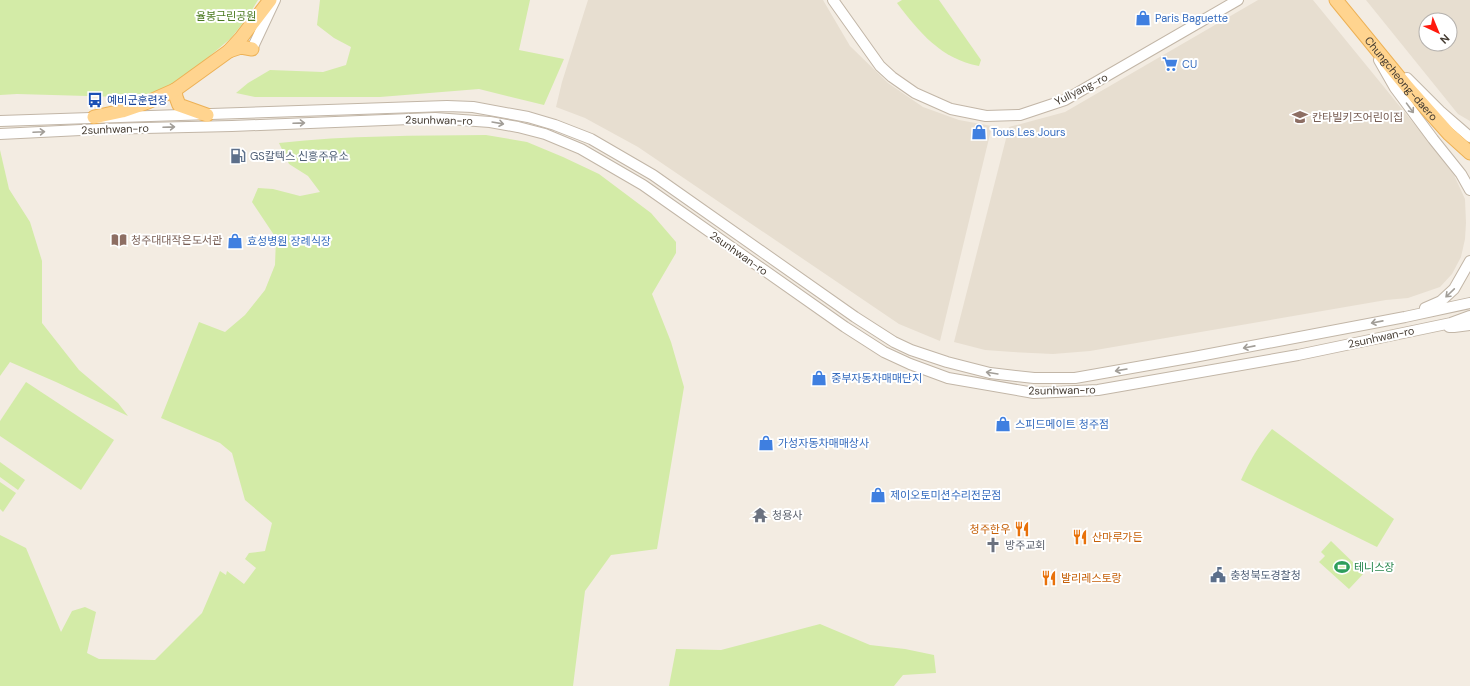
<svg xmlns="http://www.w3.org/2000/svg" width="1470" height="686" font-family="'DM Sans','Noto Sans KR',sans-serif">
  <style>
    .residential { fill: #e7ded0; fill-rule: evenodd }
    .green { fill: #d3eba7 }
    .lines { fill: none; stroke-linecap: round; stroke-linejoin: round }
    .minor-casing { stroke: #c2b6a7; stroke-width: 12 }
    .major-casing { stroke: #edb156; stroke-width: 15 }
    .minor { stroke: #fff; stroke-width: 10 }
    .major { stroke: #ffd48f; stroke-width: 13 }
    .oneway { stroke: #a29e98 }
    .labels { text-anchor: middle; stroke-width: 4; stroke-linejoin: round; paint-order: stroke }
    .park-label { font-size: 11px; fill: #4c7b21; stroke: #fff }
    .shop-label { font-size: 11px; fill: #366cbe; stroke: #fff; text-anchor: start }
    .street-label { font-size: 11px; fill: #453c32; stroke: #fff }
    .transit-label { font-size: 11px; fill: #164399; stroke: #fff; text-anchor: start }
    .education-label { font-size: 11px; fill: #785e54; stroke: #fff; text-anchor: start }
    .service-label { font-size: 11px; fill: #4e5e75; stroke: #fff; text-anchor: start }
    .worship-label { font-size: 11px; fill: #5b616d; stroke: #fff; text-anchor: start }
    .food-label { font-size: 11px; fill: #c56008; stroke: #fff; text-anchor: start }
    .leisure-label { font-size: 11px; fill: #27864d; stroke: #fff; text-anchor: start }
  </style>
  <rect width="100%" height="100%" fill="#f3ece2"/>
  <g class="residential">
    <path d="M588,0H823L850,46L888,83L923,107L959,120L992,126L940,341L899,324L638,147L585,118L556,107L562,82Z"/>
    <path d="M1258,0H1313L1424,136L1454,175L1465,199L1466,223L1465,239L1461,257L1452,274L1440,287L1408,298L1386,300L1090,351L1053,354L1013,352L985,350L954,342L1009,127L1065,112Z"/>
    <path d="M1366,0H1470V121L1458,114ZM1426,20H1450V44H1426Z"/>
  </g>
  <g class="green">
    <path d="M0,0H258L247,18L231,38L191,72L162,94L123,97L17,94L0,95Z"/>
    <path d="M320,0H530L519,50L564,59L544,105L479,89L380,97H255L236,93L248,83L270,70L323,72L346,65L351,47L334,38L317,25Z"/>
    <path d="M902,0H939L981,60L979,66C941,59 919,32 897,3Z"/>
    <path d="M486,135L527,142L563,157L599,174L651,213L676,242V253L652,294L671,342L684,387L657,549L611,555L585,591L573,686H0V535L26,548L61,632L72,611L85,607L96,612L87,653L99,659L155,660L202,613L220,571L226,575L227,571L244,584L256,568L245,559L249,553L265,551L272,523L245,500L232,453L220,443L161,418L199,322L225,332L245,315L265,290L275,265L276,238L252,202L258,188L273,189L300,196L320,192L308,176L289,164L279,143C348,135 417,136 486,135Z"/>
    <path d="M0,150L9,189L30,222L42,261V323L79,370L118,403L128,416L56,382L10,362L0,376Z"/>
    <path d="M26,382L114,440L81,490L0,436V421Z"/>
    <path d="M1272,429L1394,519L1377,547L1241,480C1249,462 1259,445 1272,429Z"/>
    <path d="M0,462L25,480L18,490L0,477Z"/>
    <path d="M0,482L16,493L3,512L0,509Z"/>
    <path d="M1331,541L1364,573L1349,589L1319,562L1325,556L1321,552Z"/>
    <path d="M820,624L870,645L905,649L934,655L936,673L903,675L894,686H669L676,649L721,650Z"/>
  </g>
  <g class="lines">
    <defs>
      <g id="minor">
        <path d="M833,0L880,66L892,77L915,93L951,109L986,116L1020,115L1065,100L1238,0"/>
        <path d="M252,49L275,0"/>
        <path d="M1379,60L1395,88L1433,139L1461,174L1470,190"/>
        <path d="M1407,78L1440,111L1470,137"/>
        <path d="M0,121L447,106L473,107L528,117L555,125L591,139L653,175L855,317L894,342L911,350L947,362L990,373L1034,378H1075L1194,357L1405,317L1470,303"/>
        <path d="M0,134L101,129L232,126L435,118L490,122L518,127L545,134L581,149L643,185L845,327L884,352L910,364L948,378L1034,393L1098,390L1298,355L1451,323L1470,316"/>
        <path d="M1425,308L1441,301L1454,289L1470,261"/>
        <path d="M1449,327H1454L1470,325"/>
      </g>
      <g id="major">
        <path id="s1" d="M1336,0L1408,88L1449,134L1470,153"/>
        <path d="M229,51L241,47L252,49"/>
        <path d="M175,90L176,97L179,105L207,115"/>
        <path d="M94,117L122,111L148,102L175,90L229,51L241,38L270,0"/>
      </g>
    </defs>
    <use href="#minor" class="minor-casing"/>
    <use href="#major" class="major-casing"/>
    <use href="#minor" class="minor"/>
    <use href="#major" class="major"/>
  </g>
  <defs><path id="oneway-shaft" d="M-6 0H5M1.5-3L5.5 0L1.5 3" fill="none" stroke-width="1.6" stroke-linecap="round" stroke-linejoin="round"/></defs>
  <g class="oneway">
    <use href="#oneway-shaft" transform="translate(1410 108) rotate(54)"/>
    <use href="#oneway-shaft" transform="translate(299 123) rotate(-2)"/>
    <use href="#oneway-shaft" transform="translate(498 123) rotate(10)"/>
    <use href="#oneway-shaft" transform="translate(169 127) rotate(-2)"/>
    <use href="#oneway-shaft" transform="translate(39 132) rotate(-3)"/>
    <use href="#oneway-shaft" transform="translate(1450 293) rotate(136)"/>
    <use href="#oneway-shaft" transform="translate(1377 322) rotate(169)"/>
    <use href="#oneway-shaft" transform="translate(1249 347) rotate(169)"/>
    <use href="#oneway-shaft" transform="translate(1121 370) rotate(170)"/>
    <use href="#oneway-shaft" transform="translate(992 373) rotate(-171)"/>
  </g>
  <defs>
    <symbol id="shop-bare" viewBox="-9 -9 18 18"><path d="M-5-2.5h2.3a2.7 3.5 0 0 1 5.4 0H5L5.5 6h-11ZM-1.5-2.5h3a1.5 2.3 0 0 0-3 0Z" fill="#3f7fe0" stroke="#fff" stroke-width="2.5" paint-order="stroke"/></symbol>
    <symbol id="supermarket-bare" viewBox="-9 -9 18 18"><path d="M-6-5.5h2.5l.6 2H6L4.5 2H-2.5L-4.4-4H-6ZM-1.5 3.2a1.3 1.3 0 1 0 .1 0ZM3 3.2a1.3 1.3 0 1 0 .1 0Z" fill="#3f7fe0" stroke="#fff" stroke-width="2.5" paint-order="stroke"/></symbol>
    <symbol id="bus-bare" viewBox="-9 -9 18 18"><path d="M-5-6H5V4H4V6H2V4H-2V6H-4V4H-5ZM-3.5-4V0h7V-4ZM-3.5 1.2v1.5H-2V1.2ZM2 1.2v1.5H3.5V1.2Z" fill="#1a4fb4" stroke="#fff" stroke-width="2.5" paint-order="stroke"/></symbol>
    <symbol id="school-bare" viewBox="-9 -9 18 18"><path d="M0-5L7-2L0 1L-7-2ZM-4 1L0 2.5L4 1V4Q0 6-4 4Z" fill="#8d6e63" stroke="#fff" stroke-width="2.5" paint-order="stroke"/></symbol>
    <symbol id="fuel-bare" viewBox="-9 -9 18 18"><path d="M-5.5-6h7V0h2V4h1.3V-2.5L3-4.5l.8-.8L6-3V5H2.5V1h-1V6h-7ZM-4.2-4.7v3.2H.2V-4.7Z" fill="#5c6f8a" stroke="#fff" stroke-width="2.5" paint-order="stroke"/></symbol>
    <symbol id="library-bare" viewBox="-9 -9 18 18"><path d="M-6-4Q-3-5.5-.7-3.5V5Q-3 3-6 4ZM6-4Q3-5.5 .7-3.5V5Q3 3 6 4Z" fill="#8d6e63" stroke="#fff" stroke-width="2.5" paint-order="stroke"/></symbol>
    <symbol id="temple-bare" viewBox="-9 -9 18 18"><path d="M0-6L5-2H3V0L6.5 2.5H4V6H1.5V3h-3V6H-4V2.5H-6.5L-3 0V-2H-5Z" fill="#6b7280" stroke="#fff" stroke-width="2.5" paint-order="stroke"/></symbol>
    <symbol id="restaurant-bare" viewBox="-9 -9 18 18"><path d="M-5-6h1v4h1v-4h1v4h1v-4h1v5L-1.5 .5V6h-2V.5L-5-1ZM5-6V6H3V1.5H1.5Q1.5-4 5-6Z" fill="#e8710a" stroke="#fff" stroke-width="2.5" paint-order="stroke"/></symbol>
    <symbol id="church-bare" viewBox="-9 -9 18 18"><path d="M-1.2-6h2.4v3.5h3.3v2.4h-3.3V6h-2.4V-.1h-3.3v-2.4h3.3Z" fill="#6b7280" stroke="#fff" stroke-width="2.5" paint-order="stroke"/></symbol>
    <symbol id="stadium-bare" viewBox="-9 -9 18 18"><path d="M0-5a6.5 5 0 1 0 0 10a6.5 5 0 1 0 0-10ZM-3.5-1.8h7v3.6h-7Z" fill="#2e9e5b" stroke="#fff" stroke-width="2.5" paint-order="stroke"/></symbol>
    <symbol id="civic-bare" viewBox="-9 -9 18 18"><path d="M-.6-6.5H3V-4.5H.6V-3L4-1V1h2V6H-6V1h2V-1L-.6-3ZM-1.2 2.5V6h2.4V2.5Z" fill="#5c6f8a" stroke="#fff" stroke-width="2.5" paint-order="stroke"/></symbol>
  </defs>
  <g fill-rule="evenodd">
    <use href="#shop-bare" x="1132" y="7" width="22" height="22"/>
    <use href="#supermarket-bare" x="1159" y="53" width="22" height="22"/>
    <use href="#bus-bare" x="84" y="89" width="22" height="22"/>
    <use href="#school-bare" x="1289" y="106" width="22" height="22"/>
    <use href="#shop-bare" x="968" y="121" width="22" height="22"/>
    <use href="#fuel-bare" x="227" y="145" width="22" height="22"/>
    <use href="#library-bare" x="108" y="229" width="22" height="22"/>
    <use href="#shop-bare" x="224" y="230" width="22" height="22"/>
    <use href="#shop-bare" x="808" y="367" width="22" height="22"/>
    <use href="#shop-bare" x="992" y="413" width="22" height="22"/>
    <use href="#shop-bare" x="755" y="432" width="22" height="22"/>
    <use href="#shop-bare" x="867" y="484" width="22" height="22"/>
    <use href="#temple-bare" x="749" y="504" width="22" height="22"/>
    <use href="#restaurant-bare" x="1011" y="518" width="22" height="22"/>
    <use href="#restaurant-bare" x="1069" y="526" width="22" height="22"/>
    <use href="#church-bare" x="982" y="534" width="22" height="22"/>
    <use href="#stadium-bare" x="1331" y="556" width="22" height="22"/>
    <use href="#civic-bare" x="1207" y="564" width="22" height="22"/>
    <use href="#restaurant-bare" x="1038" y="567" width="22" height="22"/>
  </g>
  <g class="labels">
    <g class="park-label">
      <text x="226" y="20">율봉근린공원</text>
    </g>
    <g class="shop-label">
      <text x="1155" y="22">Paris Baguette</text>
      <text x="1182" y="68">CU</text>
      <text x="991" y="136">Tous Les Jours</text>
      <text x="247" y="245">효성병원 장례식장</text>
      <text x="831" y="382">중부자동차매매단지</text>
      <text x="1015" y="428">스피드메이트 청주점</text>
      <text x="778" y="447">가성자동차매매상사</text>
      <text x="890" y="499">제이오토미션수리전문점</text>
    </g>
    <g class="street-label">
      <text dy="4" stroke="none"><textPath href="#s1" startOffset="102">Chungcheong-daero</textPath></text>
      <text transform="translate(1081 89) rotate(-27)" y="4">Yullyang-ro</text>
      <text transform="translate(439 120) rotate(1)" y="4">2sunhwan-ro</text>
      <text transform="translate(115 129) rotate(-2)" y="4">2sunhwan-ro</text>
      <text transform="translate(739 253) rotate(35)" y="4">2sunhwan-ro</text>
      <text transform="translate(1381 337) rotate(-12)" y="4">2sunhwan-ro</text>
      <text transform="translate(1062 390) rotate(-1)" y="4">2sunhwan-ro</text>
    </g>
    <g class="transit-label">
      <text x="107" y="104">예비군훈련장</text>
    </g>
    <g class="education-label">
      <text x="1312" y="121">칸타빌키즈어린이집</text>
      <text x="131" y="244">청주대대작은도서관</text>
    </g>
    <g class="service-label">
      <text x="250" y="160">GS칼텍스 신흥주유소</text>
      <text x="1230" y="579">충청북도경찰청</text>
    </g>
    <g class="worship-label">
      <text x="772" y="519">청용사</text>
      <text x="1005" y="549">방주교회</text>
    </g>
    <g class="food-label">
      <text x="1010" y="533" text-anchor="end">청주한우</text>
      <text x="1092" y="541">산마루가든</text>
      <text x="1061" y="582">발리레스토랑</text>
    </g>
    <g class="leisure-label">
      <text x="1354" y="571">테니스장</text>
    </g>
  </g>
  <g transform="translate(1438 32) rotate(136)"><circle r="19" fill="#ffffff" stroke="#b5b1ad"/>
  <path d="M0-3L7 15L0 10L-7 15Z" fill="#ff190d"/>
  <text y="-6" font-size="11" font-weight="bold" text-anchor="middle" fill="#453c32">N</text>
  </g>
</svg>
